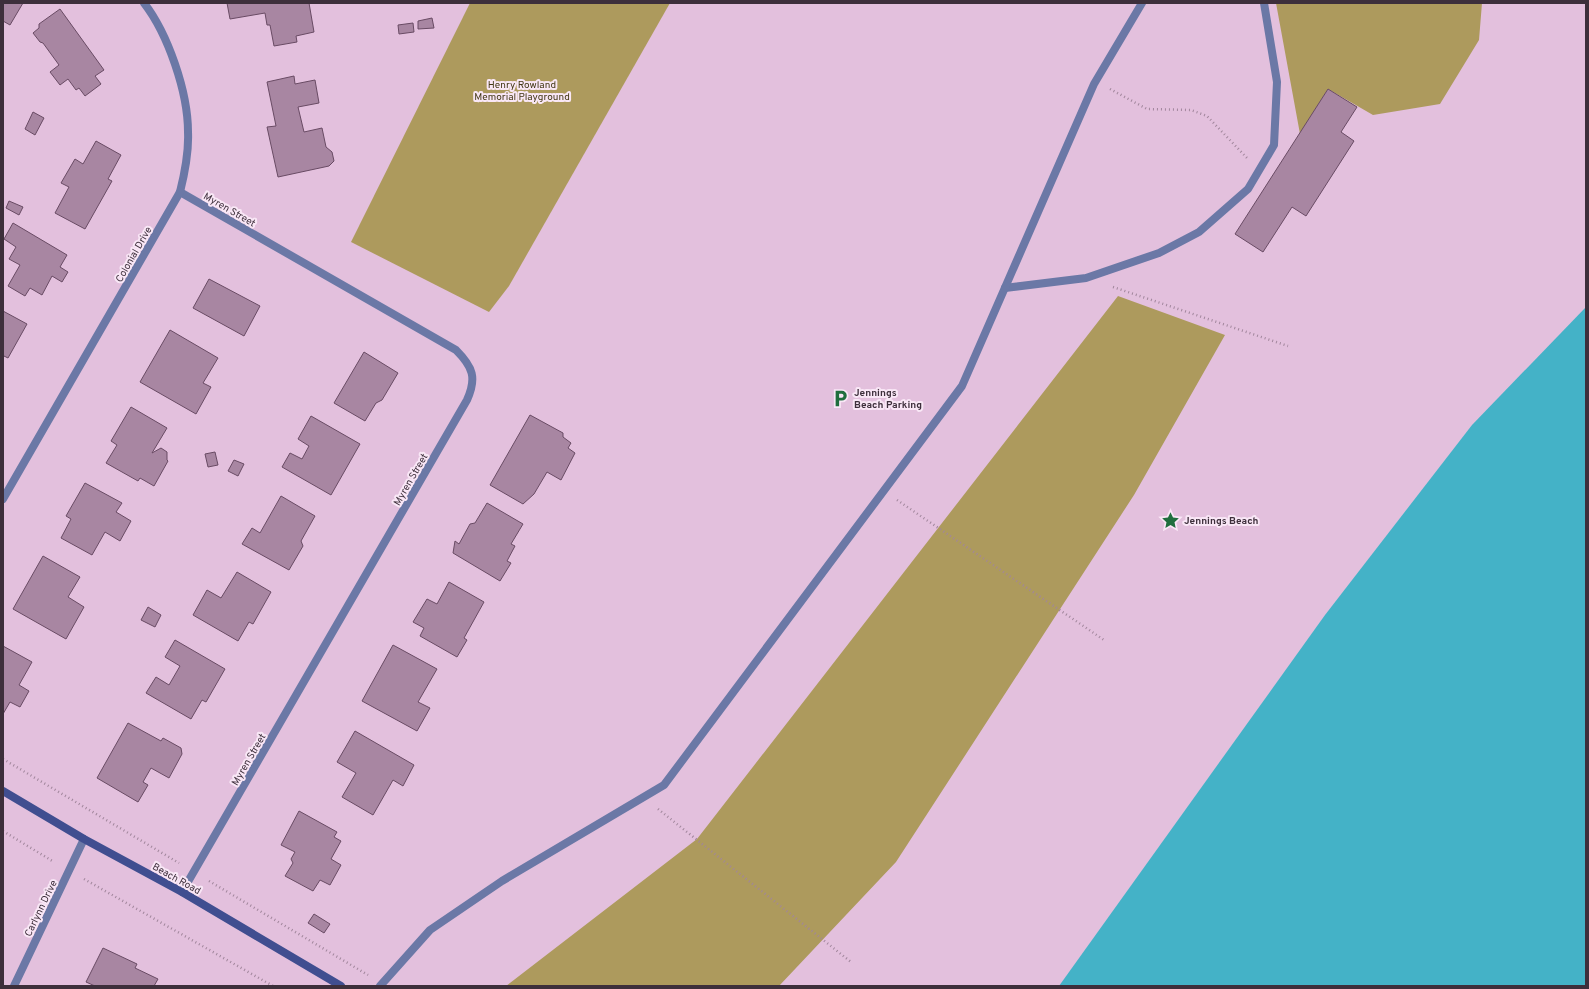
<svg xmlns="http://www.w3.org/2000/svg" width="1589" height="989" font-family="Overpass,sans-serif">
  <style>
    .green { fill: #ad9a5d }
    .water { fill: #44b2c7 }
    .building { fill: #a886a2; stroke: #694b64 }
    .lines { fill: none; stroke-linecap: round; stroke-linejoin: round }
    .path { stroke: #a1869c; stroke-width: 2.5; stroke-dasharray: 1 3; stroke-linecap: butt }
    .lane { stroke: #6b78a6; stroke-width: 8 }
    .street { stroke: #6b78a6; stroke-width: 8 }
    .secondary { stroke: #404e90; stroke-width: 8 }
    .labels { text-anchor: middle; stroke-width: 4; stroke-linejoin: round; paint-order: stroke }
    .park-label { font-size: 10px; fill: #423715; stroke: #f9e7f6 }
    .street-label { font-size: 10px; fill: #3d2f3b; stroke: #f9e7f6 }
    .poi-label { font-size: 10px; font-weight: bold; fill: #3d2f3b; stroke: #f9e7f6; text-anchor: start }
  </style>
  <rect width="100%" height="100%" fill="#e3c0dd"/>
  <g class="green">
    <path d="M470,3H670L509,286L489,312L351,242Z"/>
    <path d="M1276,3H1482L1479,40L1440,104L1373,115L1328,89L1300,134Z"/>
    <path d="M1118,296L1225,335L1134,495L896,862L779,986H506L697,839Z"/>
  </g>
  <path class="water" d="M1586,307V986H1059L1325,615L1472,425Z"/>
  <g class="building">
    <path d="M3,3H23L10,25L3,21Z"/>
    <path d="M227,3H309L314,32L296,36L297,42L274,46L270,25H267L265,13L230,19Z"/>
    <path d="M60,9L104,70L95,76L101,84L85,96L79,88L76,90L68,79L60,85L50,72L59,65L43,43L40,42L33,33L39,28V24Z"/>
    <path d="M432,18L434,28L418,29V21Z"/>
    <path d="M413,23L414,32L399,34L398,25Z"/>
    <path d="M294,76L295,84L315,80L319,103L298,107L304,132L322,128L326,147L332,152L334,161L329,166L278,177L267,127L276,126L267,82Z"/>
    <path d="M1328,89L1357,107L1341,132L1354,141L1306,216L1292,207L1263,252L1235,234Z"/>
    <path d="M33,112L44,118L35,135L25,129Z"/>
    <path d="M96,141L121,155L108,179L112,181L85,229L55,213L69,187L61,183L75,159L83,164Z"/>
    <path d="M9,201L23,207L19,215L6,208Z"/>
    <path d="M13,223L67,255L60,267L68,272L62,282L52,276L42,295L30,288L25,296L8,286L20,265L9,259L16,247L4,239Z"/>
    <path d="M209,279L260,306L244,336L193,308Z"/>
    <path d="M3,311L27,324L8,358L4,356L3,358Z"/>
    <path d="M170,330L218,358L203,383L211,387L196,414L140,382Z"/>
    <path d="M364,352L398,373L382,400L376,403L365,421L334,403Z"/>
    <path d="M131,407L167,428L152,453L161,448L167,452V460L168,461L154,486L140,478L138,481L106,463L117,445L111,441Z"/>
    <path d="M530,415L563,433V437L571,443L568,448L575,453L561,480L547,472L534,494L523,504L490,485Z"/>
    <path d="M311,416L360,444L331,495L282,467L290,453L302,459L309,446L298,439Z"/>
    <path d="M215,452L218,465L208,467L205,454Z"/>
    <path d="M234,460L244,464L238,476L228,471Z"/>
    <path d="M85,483L122,503L116,512L131,521L120,541L105,532L92,555L61,538L71,519L66,516Z"/>
    <path d="M281,496L315,516L301,541L303,546L289,570L242,544L252,528L260,533Z"/>
    <path d="M487,503L523,524L511,544L515,546L507,561L511,563L500,581L453,553L455,541L459,544L470,524L475,523Z"/>
    <path d="M43,556L80,577L68,597L84,607L66,639L13,609Z"/>
    <path d="M237,572L271,592L253,624L249,622L238,641L193,615L207,590L221,598Z"/>
    <path d="M449,582L484,602L464,638L467,640L457,657L420,636L424,628L413,622L427,599L437,604Z"/>
    <path d="M148,607L161,615L155,627L141,620Z"/>
    <path d="M175,640L225,669L206,702L202,700L191,719L146,693L156,677L169,685L180,666L165,657Z"/>
    <path d="M393,645L437,669L418,702L430,708L417,731L362,701Z"/>
    <path d="M3,646L32,662L19,685L29,691L20,707L10,702L3,714Z"/>
    <path d="M128,723L161,741L163,738L181,748L182,754L169,778L151,768L143,782L148,785L138,802L97,778Z"/>
    <path d="M355,731L414,765L403,786L393,780L373,815L342,797L356,773L337,762Z"/>
    <path d="M299,811L337,832L334,837L341,841L331,859L341,865L330,885L320,880L313,891L285,876L293,863L291,859L295,852L281,845Z"/>
    <path d="M314,914L330,924L324,933L308,923Z"/>
    <path d="M103,948L137,964L135,968L158,979L154,986H95L86,982Z"/>
  </g>
  <g class="lines">
    <g class="path">
      <path d="M1110,89L1147,109L1191,110L1207,116L1247,158"/>
      <path d="M1113,287L1288,346"/>
      <path d="M897,500L1104,640"/>
      <path d="M3,759L179,863"/>
      <path d="M658,809L851,962"/>
      <path d="M3,831L54,862"/>
      <path d="M84,879L273,986"/>
      <path d="M209,881L368,975"/>
    </g>
    <g class="lane">
      <path d="M1005,288L1086,278L1159,253L1199,232L1248,189L1274,145L1277,82L1264,3"/>
      <path d="M380,986L430,930L502,881L664,785L962,386L1094,84L1142,3"/>
    </g>
    <g class="street">
      <path d="M180,192L456,350C473,367 477,378 467,400L182,892"/>
      <path d="M3,499L180,192C185,172 189,153 188,132C188,92 168,34 144,3"/>
      <path d="M14,986L84,839"/>
    </g>
    <path class="secondary" d="M3,791L84,839L182,892L341,986"/>
  </g>
  <defs>
    <symbol id="parking-bare" viewBox="-9 -9 18 18"><path d="M-3.5-5.5H1a3.5 3.5 0 0 1 0 7H-1V5.5H-3.5ZM-1-3.4V-.6H.8a1.4 1.4 0 0 0 0-2.8Z" fill="#206e3e" stroke="#f9e7f6" stroke-width="2.5" paint-order="stroke"/></symbol>
    <symbol id="sight-bare" viewBox="-9 -9 18 18"><path d="M0-6L1.8-2.2L6-1.7L2.9 1.2L3.7 5.4L0 3.3L-3.7 5.4L-2.9 1.2L-6-1.7L-1.8-2.2Z" fill="#206e3e" stroke="#f9e7f6" stroke-width="2.5" paint-order="stroke"/></symbol>
  </defs>
  <g fill-rule="evenodd">
    <use href="#parking-bare" x="828" y="386" width="25" height="25"/>
    <use href="#sight-bare" x="1158" y="508" width="25" height="25"/>
  </g>
  <g class="labels">
    <g class="park-label">
      <text x="522" y="88">Henry Rowland<tspan x="522" dy="12">Memorial Playground</tspan></text>
    </g>
    <g class="street-label">
      <text transform="translate(230 209) rotate(30)" y="4">Myren Street</text>
      <text transform="translate(133 254) rotate(-60)" y="4">Colonial Drive</text>
      <text transform="translate(410 479) rotate(-60)" y="4">Myren Street</text>
      <text transform="translate(248 759) rotate(-60)" y="4">Myren Street</text>
      <text transform="translate(177 878) rotate(29)" y="4">Beach Road</text>
      <text transform="translate(40 908) rotate(-64)" y="4">Carlynn Drive</text>
    </g>
    <g class="poi-label">
      <text x="854" y="396">Jennings<tspan x="854" dy="12">Beach Parking</tspan></text>
      <text x="1184" y="524">Jennings Beach</text>
    </g>
  </g>
  <rect width="1589" height="989" fill="none" stroke="#3d2f3b" stroke-width="8"/>
</svg>
